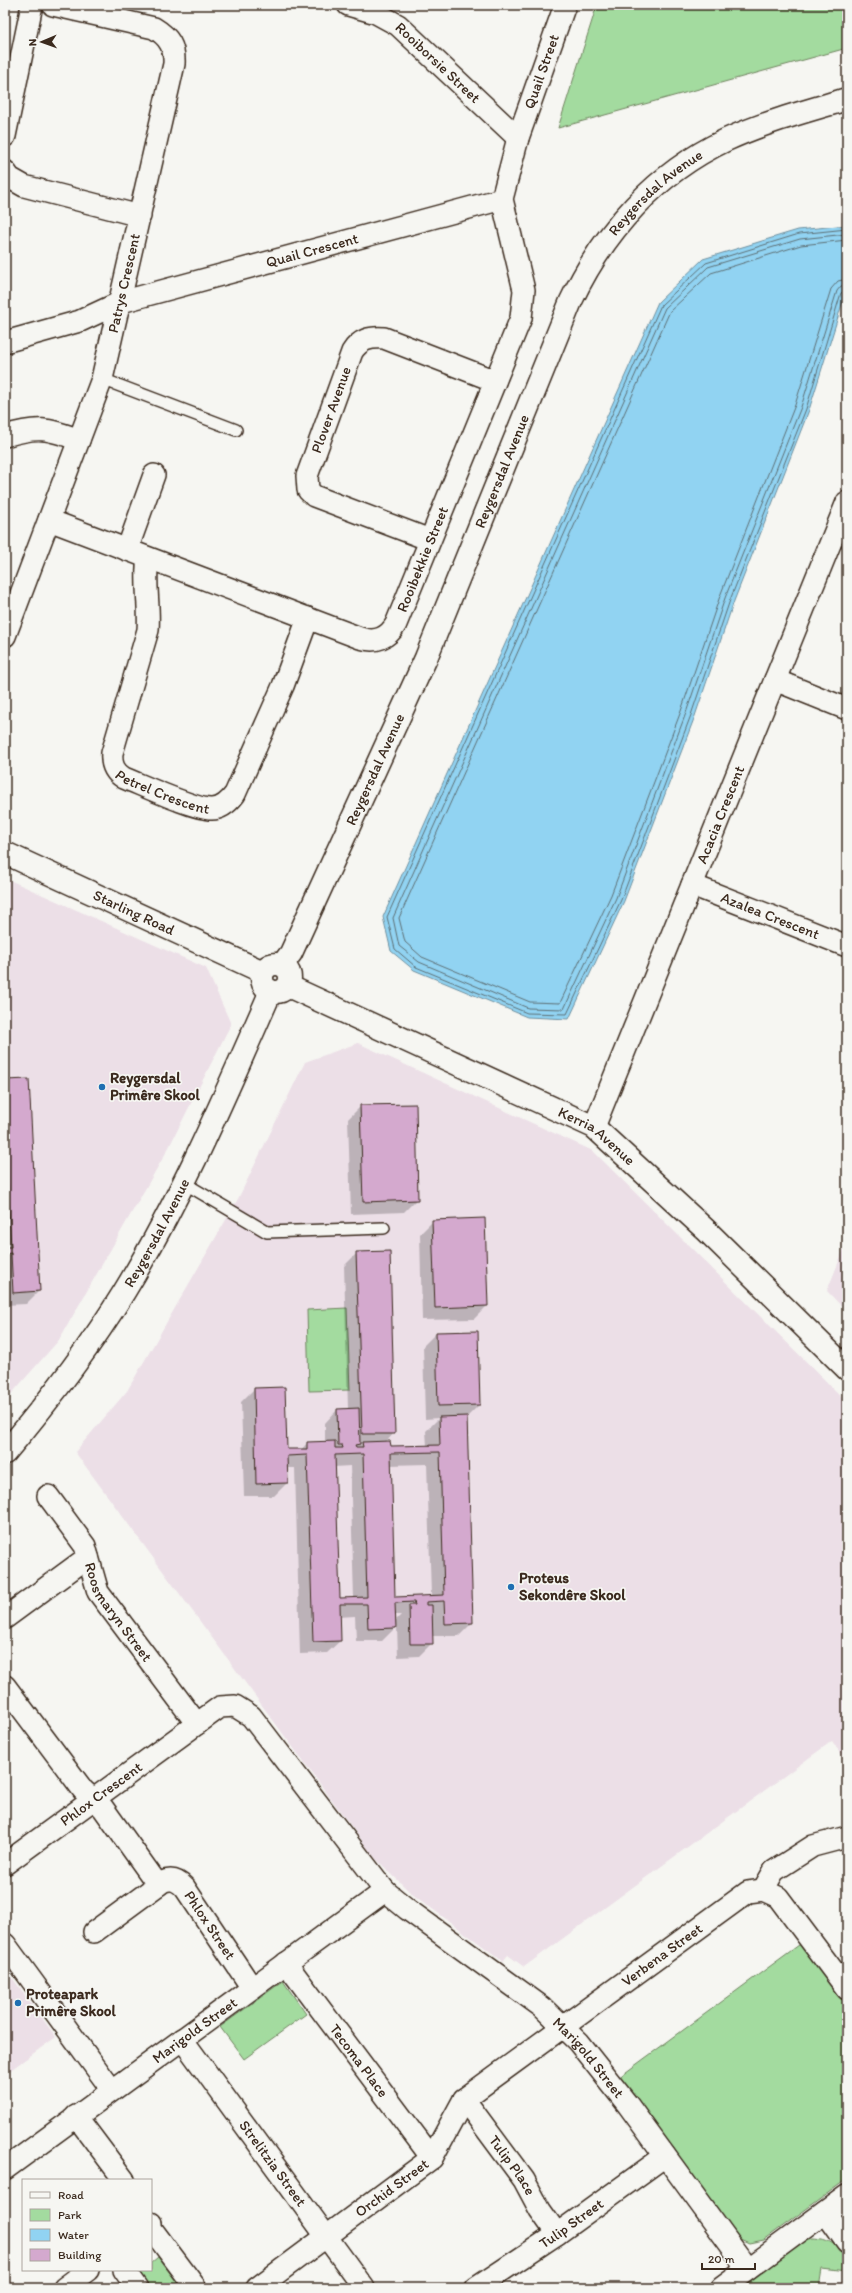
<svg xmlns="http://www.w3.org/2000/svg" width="852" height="2293" font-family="Itim,sans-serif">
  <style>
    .built { fill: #ecdfe7 }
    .green { fill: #a3db9f; stroke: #6f825e }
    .water { fill: #91d3f2; stroke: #6f8f9d }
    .shadow { fill: #0003; fill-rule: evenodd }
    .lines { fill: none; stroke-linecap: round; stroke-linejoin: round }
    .shore { stroke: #5d6e73; stroke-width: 1 }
    .building { fill: #d4a9ce; stroke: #3b2a1e; fill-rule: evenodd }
    .service-casing { stroke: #3b2a1e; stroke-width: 14 }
    .minor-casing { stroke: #3b2a1e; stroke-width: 24 }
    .tertiary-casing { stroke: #3b2a1e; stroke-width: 25 }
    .secondary-casing { stroke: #3b2a1e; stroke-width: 25 }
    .service { stroke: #f6f6f2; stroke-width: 11 }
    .minor { stroke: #f6f6f2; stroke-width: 21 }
    .tertiary { stroke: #f6f6f2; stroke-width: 22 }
    .secondary { stroke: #f6f6f2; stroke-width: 22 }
    .poi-dot { fill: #1f6fb2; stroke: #f6f6f2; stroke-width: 1.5 }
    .labels { text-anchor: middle; stroke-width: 3.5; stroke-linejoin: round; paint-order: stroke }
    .street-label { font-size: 15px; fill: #3b2a1e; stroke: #f6f6f2 }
    .poi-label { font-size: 15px; font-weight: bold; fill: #3b2a1e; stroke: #f6f6f2; text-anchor: start }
  </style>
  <rect width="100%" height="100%" fill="#f6f6f2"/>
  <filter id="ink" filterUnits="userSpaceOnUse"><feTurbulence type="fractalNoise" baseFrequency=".025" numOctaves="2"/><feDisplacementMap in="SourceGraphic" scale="8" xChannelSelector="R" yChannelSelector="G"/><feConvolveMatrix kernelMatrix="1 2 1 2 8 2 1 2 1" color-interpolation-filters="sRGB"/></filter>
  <g filter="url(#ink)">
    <g class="built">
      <path d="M5,878L206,968L231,1024L168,1149L59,1340L5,1401Z"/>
      <path d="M358,1043L593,1151L847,1402V1762L832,1741L524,1967L508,1955L503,1961L412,1894L374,1857L75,1452L127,1391L238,1199L305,1062Z"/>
      <path d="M847,1241V1312L827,1291Z"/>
      <path d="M5,1968L56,2037L5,2074Z"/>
    </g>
    <g class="green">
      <path d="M597,5H847V48L558,128Z"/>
      <path d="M347,1308L350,1390L309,1391L307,1310Z"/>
      <path d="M803,1942L847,2002V2179L764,2240L749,2243L738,2238L618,2078Z"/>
      <path d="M283,1981L306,2014L244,2059L220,2027Z"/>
      <path d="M813,2238C833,2238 847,2252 847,2272L822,2269L819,2288H740L806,2240Z"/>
      <path d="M158,2257L181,2288H150L138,2272L141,2270H151V2263Z"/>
    </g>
    <path class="water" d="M847,225V288L809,410L734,601L695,716L624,901L569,1019L527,1017L414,970L391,951L383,917L658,302L703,259L798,230Z"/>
    <g class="shadow">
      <path d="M5,1081L39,1291L26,1304L5,1305Z"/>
      <path d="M361,1106L417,1199L404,1212L351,1214L348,1119Z"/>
      <path d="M484,1219L487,1306L474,1319L422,1320L420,1234L433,1221Z"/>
      <path d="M357,1253L394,1433L386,1442L390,1447L427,1446L426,1431L439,1418L425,1419L423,1346L436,1333L479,1405L466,1418L472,1623L459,1636H431L432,1643L419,1656L398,1657L397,1626L382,1641H356L355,1616L339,1617L340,1641L327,1653L300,1654L295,1468H287V1483L274,1496H244L241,1402L254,1389L286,1450H301L307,1443H325V1423L337,1410L348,1409L344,1266ZM427,1464L431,1596L394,1598L390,1465ZM350,1466L354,1599H339L334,1467ZM395,1615H401L395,1621Z"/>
    </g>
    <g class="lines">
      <g class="shore">
        <path d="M847,229L799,234L706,263L661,305L387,917L395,949L416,967L527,1013L567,1014L621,900L691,715L730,600L806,409L841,293L847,290"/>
        <path d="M847,234L800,239L708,267L665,308L393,918L399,946L419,962L528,1008L564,1009L616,898L686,713L725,598L801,407L837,291L841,286L847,285"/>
        <path d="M847,240L801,245L711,273L670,311L399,918L405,942L422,957L530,1002L560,1003L611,895L681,711L720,596L795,405L831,289L838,281L847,279"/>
      </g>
    </g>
    <g class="building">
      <path d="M29,1079L40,1291L13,1293L11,1253L5,1254V1247H11L5,1137V1080Z"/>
      <path d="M416,1104L418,1200L363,1202L360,1105Z"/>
      <path d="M485,1218L488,1306L435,1308L432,1220Z"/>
      <path d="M390,1251L395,1434H362L356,1252Z"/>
      <path d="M478,1331L480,1405L438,1406L436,1332Z"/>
      <path d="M285,1387L287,1449H307V1442L335,1441V1448H343L342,1445H338L337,1409L359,1408L360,1444L355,1445L356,1447H363L362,1442L390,1441L391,1446L440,1445L439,1417L467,1416L473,1623L445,1624L444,1601L426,1602V1605H432L433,1644H410L409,1605H415L414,1602L395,1603L396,1628L368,1629L367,1604H340L341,1641L313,1642L307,1455L287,1456L288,1483L256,1484L254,1388ZM440,1452L444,1595L395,1597L391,1453ZM363,1454L367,1597L340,1598L335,1455Z"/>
    </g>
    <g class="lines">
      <defs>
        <g id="service">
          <path d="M102,379L236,430"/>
          <path d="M184,1183L267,1232L384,1228"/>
        </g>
        <g id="minor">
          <path id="s1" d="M348,5L376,13L398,25L518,138"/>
          <path d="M5,136L32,5"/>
          <path d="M5,171L10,178L24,186L140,216"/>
          <path id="s2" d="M5,342L80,321L121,302L502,199"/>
          <path d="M5,436C37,426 48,428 79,440"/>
          <path id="s3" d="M49,520L360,638C376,643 388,638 396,624L521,318L524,290L502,199L518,138L565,5"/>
          <path id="s4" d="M430,540L314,496L308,490L307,476L352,352C360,339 370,337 384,338L495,381"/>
          <path d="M127,550L154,475"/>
          <path id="s5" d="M148,558C144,581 150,606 148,630L112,753C111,764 114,772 124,778C142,785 196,810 212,809C222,809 229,802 235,794L283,686L308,618"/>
          <path id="s6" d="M5,636L102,379L174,64C175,47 169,37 154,28L53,5"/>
          <path d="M775,680L847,709"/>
          <path id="s7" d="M692,885L847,946"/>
          <path id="s8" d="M594,1127L847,502"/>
          <path id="s9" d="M48,1496L85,1546L98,1592L197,1724"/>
          <path d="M5,1618L88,1557"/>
          <path d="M5,1686L83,1790L103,1808L158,1885"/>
          <path id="s10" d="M5,1864L220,1707L235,1706L251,1716L385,1891"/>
          <path d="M763,1890L774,1871L813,1846L847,1837"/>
          <path id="s11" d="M94,1932L162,1882C171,1878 178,1880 185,1888L252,1988"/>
          <path d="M5,1944L112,2090"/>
          <path id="s12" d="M286,1963L432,2158"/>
          <path id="s13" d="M182,2039L364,2288"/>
          <path id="s14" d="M464,2099L524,2180L540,2210L557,2234"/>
          <path d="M76,2116L124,2180"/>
          <path id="s15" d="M5,2169L385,1891L407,1909L542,2007L578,2042L628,2105L748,2269"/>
          <path d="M825,2212L847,2243"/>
          <path d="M151,2223V2228L196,2288"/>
          <path d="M124,2270L137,2288"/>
          <path d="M64,2288L88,2270"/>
          <path id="s16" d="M257,2288L432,2158L464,2099L748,1892L763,1890L778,1897L847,1989"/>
          <path id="s17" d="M476,2288L557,2234L665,2156"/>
        </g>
        <g id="tertiary">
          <path id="s18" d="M5,853L263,972"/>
          <path id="s19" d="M288,986L594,1127L707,1231L847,1369"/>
          <path d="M722,2288L847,2196"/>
        </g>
        <g id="secondary">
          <circle cx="276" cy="978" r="14"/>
          <path id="s20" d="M282,965L291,953L426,658L571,301C604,231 656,173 726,140C765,122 807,111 847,99"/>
          <path id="s21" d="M5,1453C48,1402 89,1349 124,1292C182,1197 226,1093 271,991"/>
        </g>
      </defs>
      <use href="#service" class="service-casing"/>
      <use href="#minor" class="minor-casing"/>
      <use href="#tertiary" class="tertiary-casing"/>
      <use href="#secondary" class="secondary-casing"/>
      <use href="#service" class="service"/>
      <use href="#minor" class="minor"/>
      <use href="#tertiary" class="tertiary"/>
      <use href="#secondary" class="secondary"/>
    </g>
  </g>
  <g class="poi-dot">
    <circle cx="102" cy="1087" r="4"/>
    <circle cx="511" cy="1587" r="4"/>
    <circle cx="18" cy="2003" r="4"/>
  </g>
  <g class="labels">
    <g class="street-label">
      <text dy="5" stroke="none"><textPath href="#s1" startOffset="109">Rooiborsie Street</textPath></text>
      <text dy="5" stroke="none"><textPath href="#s3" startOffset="961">Quail Street</textPath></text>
      <text dy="5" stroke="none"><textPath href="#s20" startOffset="864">Reygersdal Avenue</textPath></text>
      <text dy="5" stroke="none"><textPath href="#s2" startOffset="321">Quail Crescent</textPath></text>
      <text dy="5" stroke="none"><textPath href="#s6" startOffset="373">Patrys Crescent</textPath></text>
      <text dy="5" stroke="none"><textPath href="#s4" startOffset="217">Plover Avenue</textPath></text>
      <text dy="5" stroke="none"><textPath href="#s20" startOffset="541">Reygersdal Avenue</textPath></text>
      <text dy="5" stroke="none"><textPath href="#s3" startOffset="445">Rooibekkie Street</textPath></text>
      <text dy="5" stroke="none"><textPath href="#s20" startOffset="217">Reygersdal Avenue</textPath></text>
      <text dy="5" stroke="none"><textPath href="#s5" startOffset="271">Petrel Crescent</textPath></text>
      <text dy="5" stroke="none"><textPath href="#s8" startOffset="337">Acacia Crescent</textPath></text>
      <text dy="5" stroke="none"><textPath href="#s18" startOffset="142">Starling Road</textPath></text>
      <text dy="5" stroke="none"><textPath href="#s7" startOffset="84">Azalea Crescent</textPath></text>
      <text dy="5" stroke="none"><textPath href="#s19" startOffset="344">Kerria Avenue</textPath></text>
      <text dy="5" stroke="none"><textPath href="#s21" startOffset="268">Reygersdal Avenue</textPath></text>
      <text dy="5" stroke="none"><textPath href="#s9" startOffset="137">Roosmaryn Street</textPath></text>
      <text dy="5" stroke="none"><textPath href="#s10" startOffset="119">Phlox Crescent</textPath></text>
      <text dy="5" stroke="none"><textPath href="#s11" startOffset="155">Phlox Street</textPath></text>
      <text dy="5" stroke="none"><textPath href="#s16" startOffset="530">Verbena Street</textPath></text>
      <text dy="5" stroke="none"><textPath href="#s15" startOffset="235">Marigold Street</textPath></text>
      <text dy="5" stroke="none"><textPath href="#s15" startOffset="735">Marigold Street</textPath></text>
      <text dy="5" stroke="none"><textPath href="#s12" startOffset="122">Tecoma Place</textPath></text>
      <text dy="5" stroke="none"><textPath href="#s13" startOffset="154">Strelitzia Street</textPath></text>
      <text dy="5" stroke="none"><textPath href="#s14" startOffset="82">Tulip Place</textPath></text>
      <text dy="5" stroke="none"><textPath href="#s16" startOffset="168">Orchid Street</textPath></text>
      <text dy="5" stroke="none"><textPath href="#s17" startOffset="115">Tulip Street</textPath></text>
    </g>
    <g class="poi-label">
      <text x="110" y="1083">Reygersdal<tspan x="110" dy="17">Primêre Skool</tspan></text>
      <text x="519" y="1583">Proteus<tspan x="519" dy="17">Sekondêre Skool</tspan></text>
      <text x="26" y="1999">Proteapark<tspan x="26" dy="17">Primêre Skool</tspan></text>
    </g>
  </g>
  <rect width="852" height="2293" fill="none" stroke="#f6f6f2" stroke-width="20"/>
  <rect x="10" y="10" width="832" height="2273" fill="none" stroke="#3b2a1e" stroke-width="1.5" filter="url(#ink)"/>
  <rect x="22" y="2179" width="130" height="92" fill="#f6f6f2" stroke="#aba49d"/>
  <rect x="30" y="2192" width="20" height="6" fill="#f6f6f2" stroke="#aba49d"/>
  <text x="58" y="2199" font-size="12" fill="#3b2a1e">Road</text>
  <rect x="30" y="2209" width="20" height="12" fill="#a3db9f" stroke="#aba49d"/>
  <text x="58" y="2219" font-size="12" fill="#3b2a1e">Park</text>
  <rect x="30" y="2229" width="20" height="12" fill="#91d3f2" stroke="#aba49d"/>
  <text x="58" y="2239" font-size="12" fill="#3b2a1e">Water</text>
  <rect x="30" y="2249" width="20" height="12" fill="#d4a9ce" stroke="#aba49d"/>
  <text x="58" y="2259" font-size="12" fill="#3b2a1e">Building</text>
  <g transform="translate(42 42) rotate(268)" stroke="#f6f6f2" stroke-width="3" paint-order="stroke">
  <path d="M0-3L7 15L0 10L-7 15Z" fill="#3b2a1e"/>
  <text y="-6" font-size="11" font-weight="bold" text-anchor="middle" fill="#3b2a1e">N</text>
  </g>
  <path d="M702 2263v6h53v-6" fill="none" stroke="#3b2a1e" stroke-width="2"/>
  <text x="708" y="2263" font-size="12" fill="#3b2a1e" stroke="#f6f6f2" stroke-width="3" paint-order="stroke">20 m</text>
</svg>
